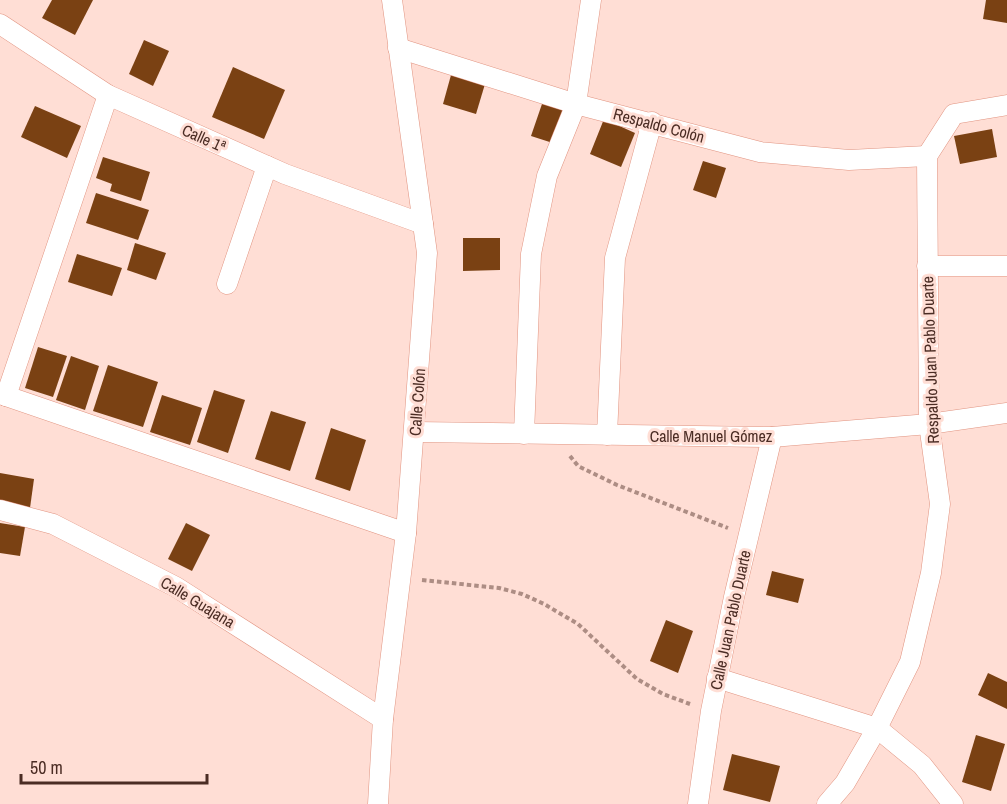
<svg xmlns="http://www.w3.org/2000/svg" width="1007" height="804" font-family="'Archivo Narrow',sans-serif">
  <style>
    .building { fill: #7a4113 }
    .lines { fill: none; stroke-linecap: round; stroke-linejoin: round }
    .street-casing { stroke: #e19481; stroke-width: 21 }
    .path { stroke: #ad8d84; stroke-width: 4; stroke-dasharray: 4.5 3; stroke-linecap: butt }
    .street { stroke: #fff; stroke-width: 20 }
    .labels { text-anchor: middle; stroke-width: 6; stroke-linejoin: round; paint-order: stroke }
    .street-label { font-size: 16px; fill: #4b2c24; stroke: #ffded5 }
  </style>
  <rect width="100%" height="100%" fill="#ffded5"/>
  <g class="building">
    <path d="M52,0H93L75,35L42,18Z"/>
    <path d="M986,0H1007V23L983,19Z"/>
    <path d="M144,40L169,51L153,86L129,74Z"/>
    <path d="M233,67L285,90L264,139L212,117Z"/>
    <path d="M451,75L485,84L476,114L443,104Z"/>
    <path d="M543,101L570,110L559,145L531,136Z"/>
    <path d="M35,106L81,126L67,158L21,137Z"/>
    <path d="M604,119L635,133L621,167L590,154Z"/>
    <path d="M992,129L997,157L960,164L954,136Z"/>
    <path d="M103,157L150,172L141,201L110,191L112,184L96,178Z"/>
    <path d="M703,161L726,168L716,198L693,190Z"/>
    <path d="M96,193L149,210L138,240L86,223Z"/>
    <path d="M463,238H500V270L463,271Z"/>
    <path d="M135,243L166,253L156,280L127,270Z"/>
    <path d="M77,254L122,268L112,296L68,282Z"/>
    <path d="M38,347L67,356L53,397L25,388Z"/>
    <path d="M71,356L99,366L85,410L56,400Z"/>
    <path d="M108,365L158,382L143,427L93,411Z"/>
    <path d="M214,390L245,400L228,453L197,442Z"/>
    <path d="M162,395L202,408L190,445L150,432Z"/>
    <path d="M271,411L306,422L290,471L255,459Z"/>
    <path d="M331,428L366,440L350,491L315,479Z"/>
    <path d="M0,473L34,479L30,508L0,502Z"/>
    <path d="M0,523L25,527L20,556L0,553Z"/>
    <path d="M186,523L210,535L192,571L168,559Z"/>
    <path d="M772,571L804,579L798,603L766,595Z"/>
    <path d="M666,620L693,631L678,673L650,661Z"/>
    <path d="M988,673L1007,682V709L978,695Z"/>
    <path d="M976,735L1005,744L991,791L962,782Z"/>
    <path d="M732,754L780,766L770,802L723,790Z"/>
  </g>
  <g class="lines">
    <defs>
      <g id="street">
        <path d="M0,24L108,95L285,174L423,224"/>
        <path d="M398,48L576,104L760,152L849,160L927,156"/>
        <path d="M927,266H1007"/>
        <path d="M227,284L267,166"/>
        <path d="M0,394L406,533"/>
        <path d="M6,396L108,95"/>
        <path d="M415,432L772,437L929,424L1007,413"/>
        <path d="M524,434L531,254L547,176L576,104L591,0"/>
        <path d="M607,435L615,258L652,122"/>
        <path d="M0,510L53,524L176,587L383,719"/>
        <path d="M717,678L877,728L922,765L953,804"/>
        <path d="M378,804L383,719L406,533L427,253L392,0"/>
        <path d="M698,804L711,711L734,597L772,437"/>
        <path d="M827,804L845,783L877,728L910,662L931,573L940,504L929,424L927,156L954,114L1007,105"/>
      </g>
    </defs>
    <use href="#street" class="street-casing"/>
    <g class="path">
      <path d="M570,456L578,466L617,485L728,528"/>
      <path d="M422,580L499,588L522,594L544,604L578,624L637,679L663,694L690,704"/>
    </g>
    <use href="#street" class="street"/>
  </g>
  <g class="labels">
    <g class="street-label">
      <text transform="translate(659 125) rotate(15)" y="6">Respaldo Colón</text>
      <text transform="translate(204 138) rotate(24)" y="6">Calle 1ª</text>
      <text transform="translate(930 360) rotate(-92)" y="6">Respaldo Juan Pablo Duarte</text>
      <text transform="translate(417 402) rotate(-86)" y="6">Calle Colón</text>
      <text x="711" y="442">Calle Manuel Gómez</text>
      <text transform="translate(198 602) rotate(31)" y="6">Calle Guajana</text>
      <text transform="translate(730 620) rotate(-78)" y="6">Calle Juan Pablo Duarte</text>
    </g>
  </g>
  <path d="M21 774v9h186v-9" fill="none" stroke="#4b2c24" stroke-width="3"/>
  <text x="30" y="774" font-size="18" fill="#4b2c24" stroke="#ffded5" stroke-width="4.5" paint-order="stroke">50 m</text>
</svg>
